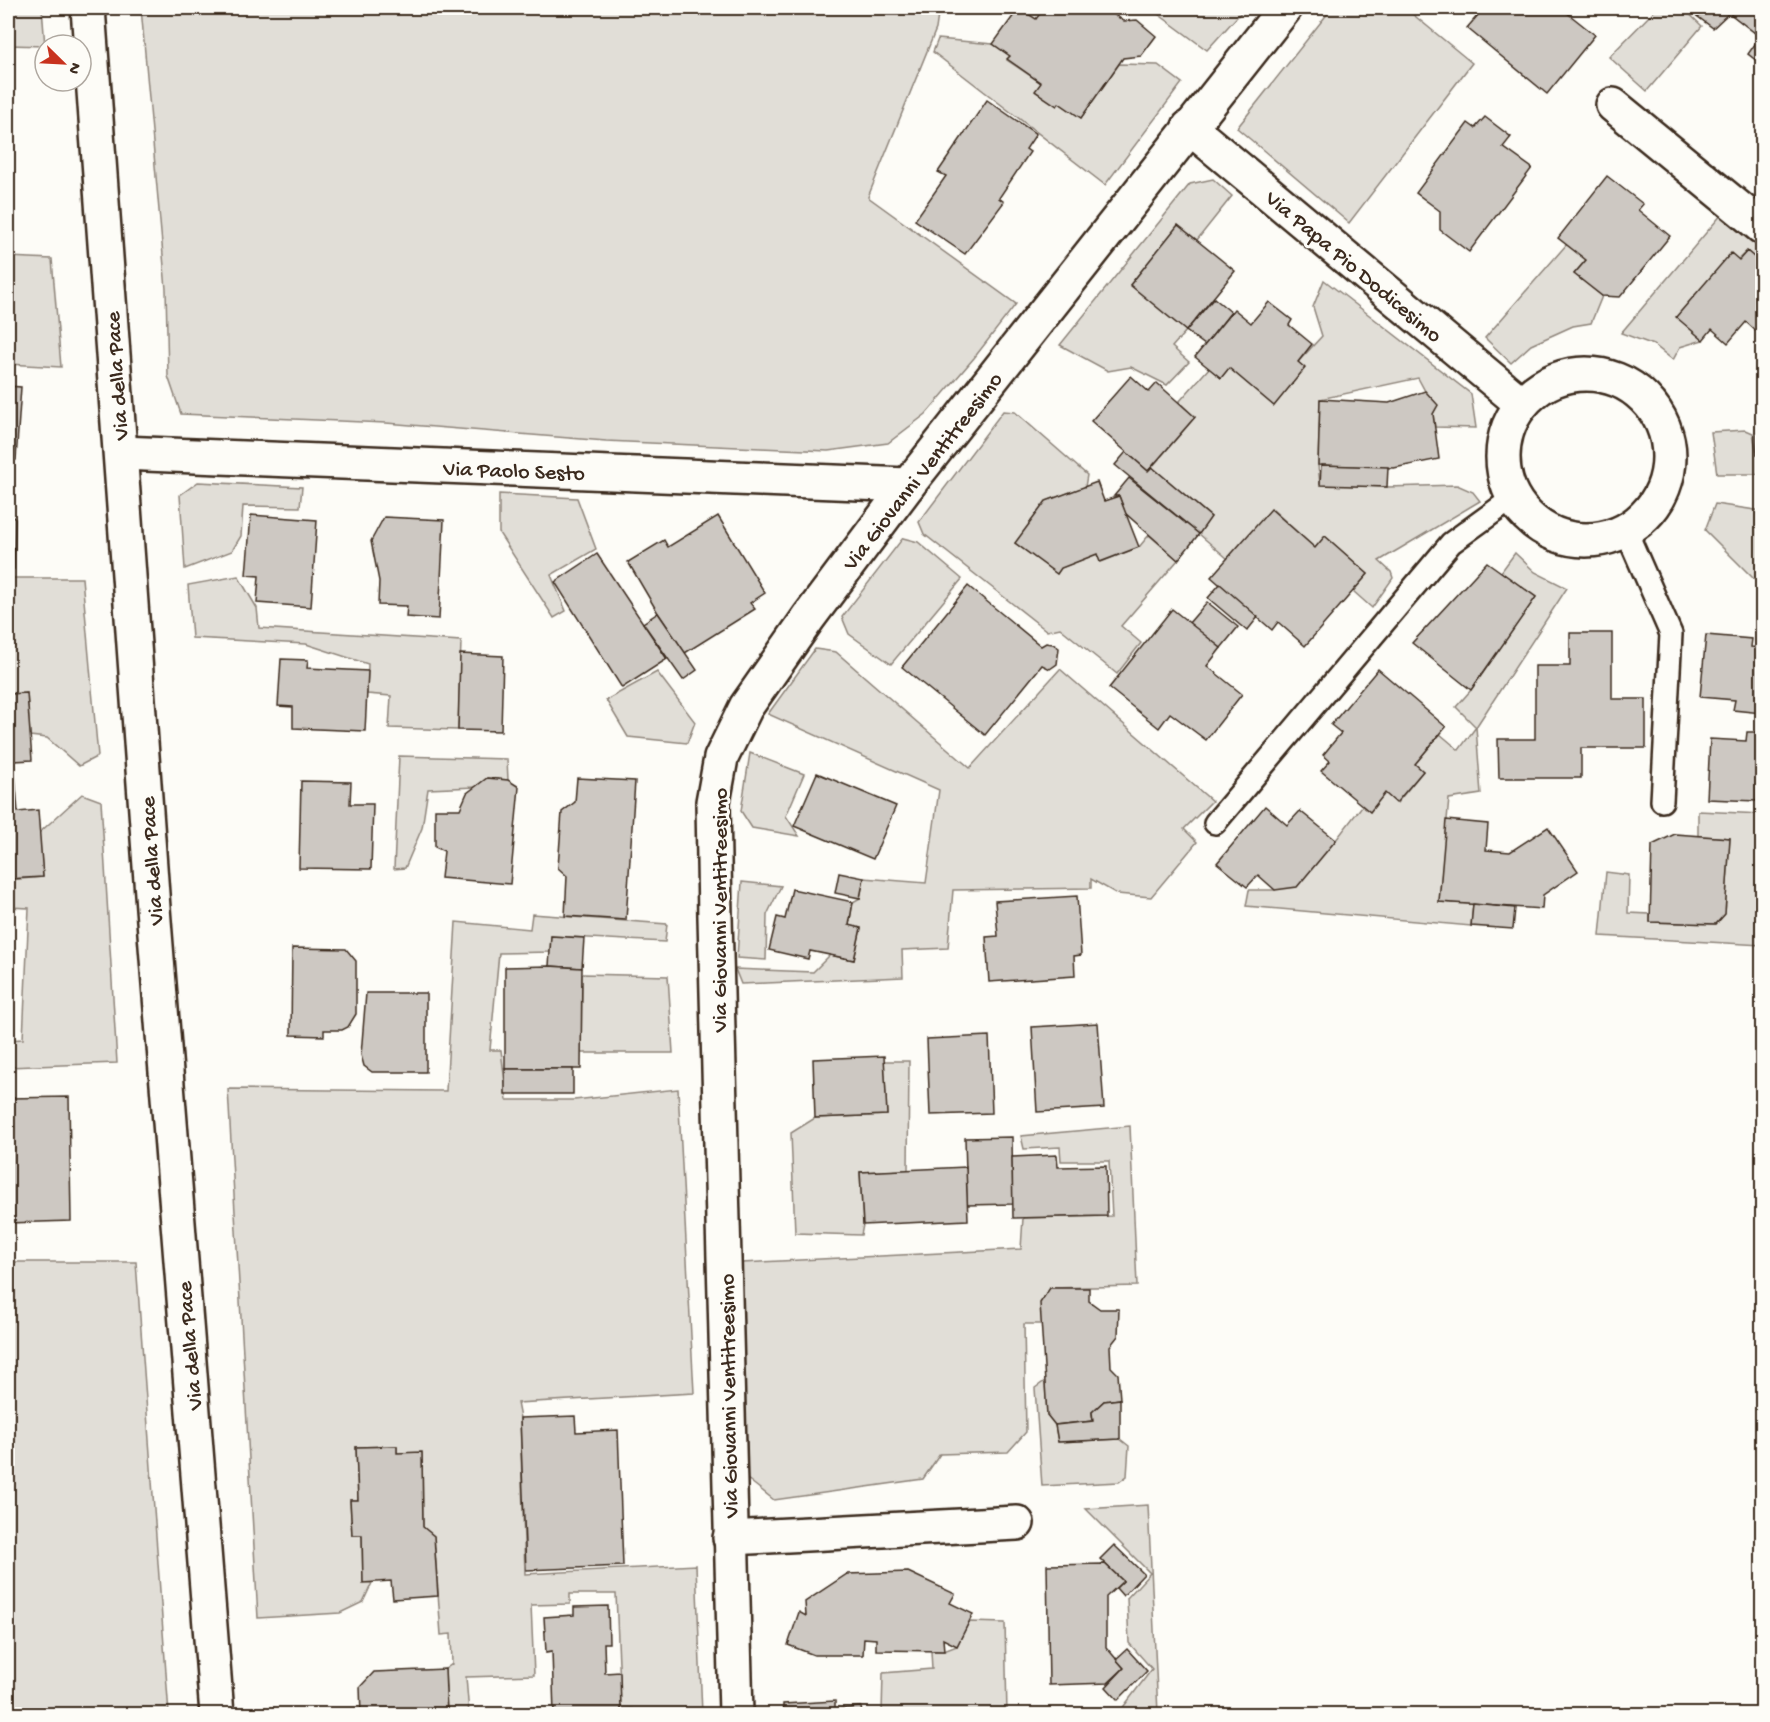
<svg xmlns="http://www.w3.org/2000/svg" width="1770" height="1722" font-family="'Gochi Hand',sans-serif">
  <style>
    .green { fill: #e1ded7; stroke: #8e847a; stroke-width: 1.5 }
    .building { fill: #cdc8c2; stroke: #3b2a1e; stroke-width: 1.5 }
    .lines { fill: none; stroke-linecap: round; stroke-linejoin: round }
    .lane-casing { stroke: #3b2a1e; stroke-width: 26 }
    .street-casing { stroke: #3b2a1e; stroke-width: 38 }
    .lane { stroke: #fdfcf7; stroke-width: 21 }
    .street { stroke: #fdfcf7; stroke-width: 33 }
    .labels { text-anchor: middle; stroke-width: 6; stroke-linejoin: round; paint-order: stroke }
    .street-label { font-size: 22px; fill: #3b2a1e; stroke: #fdfcf7 }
  </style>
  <rect width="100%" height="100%" fill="#fdfcf7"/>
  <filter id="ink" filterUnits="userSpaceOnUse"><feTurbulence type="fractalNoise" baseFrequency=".0167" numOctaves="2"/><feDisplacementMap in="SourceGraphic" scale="12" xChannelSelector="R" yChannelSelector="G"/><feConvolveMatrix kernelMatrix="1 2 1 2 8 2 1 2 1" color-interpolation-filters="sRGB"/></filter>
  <g filter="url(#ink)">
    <g class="green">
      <path d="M8,8H42L45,46L8,45Z"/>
      <path d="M141,8H939L936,29L868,197L1016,304L974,358L926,414L888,443L828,451L606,441L386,423L181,414L168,376L166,289Z"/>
      <path d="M1150,8H1245L1207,50Z"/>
      <path d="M1332,8H1405L1472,63L1349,223L1237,128Z"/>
      <path d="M1657,8H1683L1702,26L1647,91L1609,57Z"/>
      <path d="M938,39L993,44L1010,56L1007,60L1041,83L1036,92L1057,106L1059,103L1081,118L1119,64L1158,65L1182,83L1105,185L933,52Z"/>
      <path d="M1213,179L1232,196L1197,240L1178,225L1130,285L1186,331L1172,347L1189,362L1167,385L1131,367L1108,371L1060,345L1190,184Z"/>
      <path d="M1722,214L1762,246V264L1747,251L1677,317L1703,340L1680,347L1673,360L1654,345L1621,333Z"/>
      <path d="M1567,244L1586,260L1574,274L1602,296L1591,323L1573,326L1531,345L1511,363L1485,338Z"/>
      <path d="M8,257L52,259L61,367L8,364Z"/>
      <path d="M1324,280L1471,394L1476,428L1435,427L1433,414L1437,405L1425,391L1418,378L1320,399L1318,465L1320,484L1387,487L1457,485L1473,492L1480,501L1379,561L1391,572L1393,578L1372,608L1353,591L1368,574L1325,536L1315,548L1272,509L1228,559L1199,534L1211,517L1152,467L1195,417L1179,402L1209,368L1221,378L1229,368L1274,406L1304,367L1298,362L1322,336L1313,307Z"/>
      <path d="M1003,411L1015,412L1087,475L1085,487L1046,501L1015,543L1057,574L1061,568L1097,554L1101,562L1139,547L1149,535L1178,560L1121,626L1141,643L1117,674L1060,628L1047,631L924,534L919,522Z"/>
      <path d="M1746,430L1753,433L1757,455H1762V474H1717L1711,432Z"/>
      <path d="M198,482L302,487L300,507L243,506L241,536L232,551L185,569L180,495Z"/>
      <path d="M499,494L577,498L596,549L551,575L566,611L554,618L499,533Z"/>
      <path d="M1715,504L1762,511V587L1705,530Z"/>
      <path d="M903,538L918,542L962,579L891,664L849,634L842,617Z"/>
      <path d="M1515,553L1535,572L1567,588L1476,727L1481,794L1449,799L1439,902L1473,904L1471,926L1246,906L1249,890H1275L1336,840L1362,806L1370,812L1385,793L1397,803L1423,771L1415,764L1440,734L1459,750L1476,727L1456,707L1471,690L1536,597L1501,572Z"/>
      <path d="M238,576L257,608L259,628L461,641L458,730L389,728L391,696L367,694L368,664L306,644L192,638L188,585Z"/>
      <path d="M8,578H82L98,756L79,766L47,738L30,736L27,693L8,694Z"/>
      <path d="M815,649L836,652L970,768L1060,669L1212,801L1184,829L1197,842L1151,897L1117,894L1091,879V888L953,890L948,948L902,950L903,977L741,984L735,969L813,972L830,955L854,960L861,928L849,925L853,902L860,898L864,878L926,883L939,790L768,714Z"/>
      <path d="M657,672L695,722L687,743L628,737L606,700Z"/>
      <path d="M750,753L804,774L786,816L799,836L752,828L741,811Z"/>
      <path d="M399,756L507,759L508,780L487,778L476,787L428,789L422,828L405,868L394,869Z"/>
      <path d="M82,794L101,801L117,1063L8,1067V1040L23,1039L29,908L8,907V880L43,877L39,833Z"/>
      <path d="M1698,811L1762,814V945L1600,936L1606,872L1629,875L1628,913L1650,914V922L1716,924L1725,914L1730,838L1698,836Z"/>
      <path d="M742,882L781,886L767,915L766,960L737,958Z"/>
      <path d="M532,914L667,924L665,942L551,936L550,952L499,953L490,1050H501L507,1100H574L678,1089L694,1393L517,1403L520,1418L525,1574L696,1565L702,1714H633L632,1709L621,1710L616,1594H570V1604L531,1605L534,1675L466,1677L469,1714H447L445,1669L452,1664L451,1634L441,1635L434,1536L423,1527L422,1453H397V1446L356,1447L358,1500H350L352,1535H362L363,1582L372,1583L363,1602L340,1613L258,1618L228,1089L446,1091L456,922L530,929Z"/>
      <path d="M582,974L668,976L673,1053H581Z"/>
      <path d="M884,1061H909L908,1170L860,1172L863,1225L861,1235L795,1233L791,1133L815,1118L887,1115Z"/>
      <path d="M1130,1126L1137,1286L1050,1288L1042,1324H1024L1026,1432L1008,1452L940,1454L923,1479L774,1500L746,1478L742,1263L1021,1249L1023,1218L1112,1216L1109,1161H1061L1060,1147L1024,1149L1021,1136Z"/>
      <path d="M8,1262H136L169,1714H8Z"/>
      <path d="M1045,1381L1047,1415L1055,1425L1058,1442L1120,1439L1129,1446L1127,1476L1119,1482L1042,1486L1035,1388Z"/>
      <path d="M1148,1505L1158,1713L1118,1714L1152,1669L1129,1643L1127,1598L1150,1573L1086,1509Z"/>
      <path d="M969,1622L1005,1623L1007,1714H882L883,1673L932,1669L931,1651H944L957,1646Z"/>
    </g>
    <g class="building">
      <path d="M1019,8L1036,19L1044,8H1104L1124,21L1137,20L1156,36L1141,56L1123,58L1081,118L1059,103L1057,106L1035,91L1041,83L1007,59L1010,56L993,44Z"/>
      <path d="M1484,8H1520L1522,9L1524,8H1561L1595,35L1547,94L1467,28Z"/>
      <path d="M1692,8H1762V65L1748,54L1760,37L1729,13L1713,28L1690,11Z"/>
      <path d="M987,100L1036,134L1026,149L1030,152L999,198L1004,202L965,254L915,220L946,176L938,172Z"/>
      <path d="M1485,117L1511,137L1503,147L1532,168L1469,252L1440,230V211L1416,193L1468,123L1475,128Z"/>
      <path d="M1607,176L1643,204L1638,210L1670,236L1620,297L1602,296L1574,274L1586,260L1558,238Z"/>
      <path d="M1178,225L1235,271L1186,331L1130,285Z"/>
      <path d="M1747,251L1762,264V330L1759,334L1746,322L1728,343L1712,329L1703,340L1676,317L1731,253L1739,260Z"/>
      <path d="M1214,298L1231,312L1205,345L1186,331Z"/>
      <path d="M1269,302L1292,320L1289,325L1312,344L1298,362L1305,368L1274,406L1229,368L1221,378L1195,357L1234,309L1251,323Z"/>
      <path d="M1131,376L1149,392L1157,383L1195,417L1148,471L1091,421Z"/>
      <rect x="1757" y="383" width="5" height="72"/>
      <path d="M8,386L21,387L16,460L8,459Z"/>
      <path d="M1425,391L1438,405L1433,414L1439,459L1394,468L1318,465L1320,399L1389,403Z"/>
      <path d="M1126,452L1148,471L1152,467L1211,517L1199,534L1115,465Z"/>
      <path d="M1321,465L1388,467L1387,487L1320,485Z"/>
      <path d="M1129,478L1199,534L1178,560L1125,513L1119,496H1114Z"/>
      <path d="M1097,482L1104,501L1119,496L1139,547L1100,562L1097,554L1061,568L1057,574L1015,543L1046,501Z"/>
      <path d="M1271,509L1315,548L1325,536L1368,574L1305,646L1278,622L1272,630L1211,577Z"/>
      <path d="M8,512L15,519L14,569H8Z"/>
      <path d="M251,515L317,520L311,607L257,603L259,576L246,575Z"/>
      <path d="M718,516L765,593L750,603L755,609L685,653L658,613L628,562L664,540L668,547Z"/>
      <path d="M384,517L444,520L439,619L406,617L407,606L378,605L379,581L371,541Z"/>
      <path d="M597,554L667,659L622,688L555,582Z"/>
      <path d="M1487,562L1536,597L1471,690L1412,643Z"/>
      <path d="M1220,584L1258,617L1247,631L1208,598Z"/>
      <path d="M968,586L1041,646L1046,643L1053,644L1059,648L1057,664L1050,669L1042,665L985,735L902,667Z"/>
      <path d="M1207,602L1238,627L1221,648L1189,623Z"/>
      <path d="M1172,609L1221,648L1207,666L1242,694L1206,740L1170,713L1159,728L1109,688Z"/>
      <path d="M658,613L697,670L683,680L643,623Z"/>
      <path d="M1570,633H1612V699H1646V748H1581V778H1499L1498,739H1535V666H1570Z"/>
      <path d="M1706,635L1752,639L1751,647L1762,648V713L1733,710L1735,700L1700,697Z"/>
      <path d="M460,654L503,656L501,731L458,730Z"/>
      <path d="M281,659L308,660L307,668L368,671L365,731L293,728V707L278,706Z"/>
      <path d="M1378,669L1446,727L1415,764L1423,771L1396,803L1385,793L1370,812L1321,771L1330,761L1323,755L1341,733L1331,725Z"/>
      <path d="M27,693L32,760L14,761L18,812L38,810L43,877L8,879V694Z"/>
      <path d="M1747,732H1762V791L1757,790V801L1707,799L1710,739L1746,741Z"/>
      <path d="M817,773L896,806L873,859L794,826Z"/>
      <path d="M487,778L508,780L519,787L510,884L441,878L444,851L435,847V809H460L467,793Z"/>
      <path d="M577,778L635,781L626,920L565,916L567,876L558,868L562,812L575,802Z"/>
      <path d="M301,781L351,782L350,804H373L371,869L299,868Z"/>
      <path d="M1265,806L1287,825L1300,811L1336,840L1297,887L1275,890L1258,875L1247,887L1217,863Z"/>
      <path d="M1446,820L1488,824L1486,850L1510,852L1548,827L1578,871L1543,895L1542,909L1439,902Z"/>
      <path d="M1675,834L1730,838L1725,914L1716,924L1650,922L1652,845Z"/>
      <path d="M839,873L864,878L860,898L835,893Z"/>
      <path d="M792,889L853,902L849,925L861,928L854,960L810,951L808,959L769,950L777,917L785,919Z"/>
      <path d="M1077,896L1081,955L1074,956L1075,976L989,982L986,937L998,936L995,901Z"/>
      <path d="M1473,904L1515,908L1513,929L1471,926Z"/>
      <path d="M551,936L584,938L582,968L549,966Z"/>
      <path d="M292,948L346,949L356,961V1014L348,1027L342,1030H324V1036L291,1035Z"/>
      <path d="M549,966L582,968L581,1069H505V967Z"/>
      <path d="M366,993H426V1072H372L364,1066L361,1055Z"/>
      <path d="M1098,1023L1104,1108L1037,1112L1032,1027Z"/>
      <path d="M989,1036L992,1113L930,1115L927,1039Z"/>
      <path d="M884,1056L887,1115L815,1118L813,1059Z"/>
      <rect x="505" y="1069" width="68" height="25"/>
      <path d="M69,1097L71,1221L8,1223V1098Z"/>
      <path d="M1012,1137L1013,1204L967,1205L965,1138Z"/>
      <path d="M1057,1155L1058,1167L1106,1166L1107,1216L1013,1218L1012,1157Z"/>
      <path d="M966,1167L968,1220L863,1225L860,1172Z"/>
      <path d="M1050,1288H1089V1301L1100,1309H1119L1118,1336L1110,1346L1111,1367L1118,1374L1120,1399L1104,1401L1092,1412L1093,1421L1055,1425L1047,1415L1040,1303Z"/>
      <path d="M1120,1399V1439L1058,1442L1055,1425L1093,1421L1092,1412L1104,1401Z"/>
      <path d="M575,1416L576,1432L618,1430L623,1566L526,1570L520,1418Z"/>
      <path d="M397,1446V1453L422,1452L423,1527L434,1536L438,1596L393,1599L391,1581L363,1583L362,1535H352L350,1500H358L356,1447Z"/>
      <path d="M1114,1545L1144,1574L1123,1596L1116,1588L1123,1581L1100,1559Z"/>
      <path d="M1105,1564L1123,1581L1106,1597V1647L1124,1668L1108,1683L1049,1685L1047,1565Z"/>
      <path d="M908,1572L955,1594L950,1603L973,1614L957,1646L943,1639L944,1651L876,1650V1639L864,1638L863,1655H814L788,1645L799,1612L806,1616L805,1602L847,1574Z"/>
      <path d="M608,1606L609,1643H604L605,1673L620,1672L621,1710L633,1709V1714H554L552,1651L546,1652L544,1617L574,1615V1607Z"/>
      <path d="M1127,1649L1147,1671L1118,1700L1106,1687L1124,1668L1116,1659Z"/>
      <path d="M445,1669L447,1714H361L360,1687L374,1672Z"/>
      <path d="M835,1701V1709L861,1707L862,1714H783V1704Z"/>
    </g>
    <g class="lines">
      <defs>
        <g id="lane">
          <path d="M1626,531L1671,634L1662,801"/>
          <path d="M1215,823L1451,543L1513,498"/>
        </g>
        <g id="street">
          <path d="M88,8L153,908L217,1714"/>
          <path d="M1613,105L1762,227"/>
          <path d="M1189,127L1522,404"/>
          <circle cx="1586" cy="457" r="83"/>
          <path d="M121,453L908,485"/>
          <path d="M730,1538L1017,1523"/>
          <path d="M736,1714L715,917L713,802L721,758L746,707L809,617L908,485L1285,8"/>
        </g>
      </defs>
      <use href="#lane" class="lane-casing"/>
      <use href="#street" class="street-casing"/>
      <use href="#lane" class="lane"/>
      <use href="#street" class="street"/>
    </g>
  </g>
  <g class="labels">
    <g class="street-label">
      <text transform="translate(1355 265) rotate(40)" y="8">Via Papa Pio Dodicesimo</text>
      <text transform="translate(115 376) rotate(-94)" y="8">Via della Pace</text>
      <text transform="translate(514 469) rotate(2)" y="8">Via Paolo Sesto</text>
      <text transform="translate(921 470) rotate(-52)" y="8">Via Giovanni Ventitreesimo</text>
      <text transform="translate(150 861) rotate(-94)" y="8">Via della Pace</text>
      <text transform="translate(718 910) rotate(-90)" y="8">Via Giovanni Ventitreesimo</text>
      <text transform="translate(188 1346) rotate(-95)" y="8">Via della Pace</text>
      <text transform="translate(727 1396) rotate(-91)" y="8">Via Giovanni Ventitreesimo</text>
    </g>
  </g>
  <rect width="1770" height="1722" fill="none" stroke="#fdfcf7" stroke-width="30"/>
  <rect x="15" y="15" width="1740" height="1692" fill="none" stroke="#3b2a1e" stroke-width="2" filter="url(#ink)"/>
  <g transform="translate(63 63) rotate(114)"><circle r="28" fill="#fdfcf7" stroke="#afa8a0" stroke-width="1.5"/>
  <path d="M0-4.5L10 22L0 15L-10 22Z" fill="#c8321e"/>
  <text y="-9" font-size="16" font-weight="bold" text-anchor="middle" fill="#3b2a1e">N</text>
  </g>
</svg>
